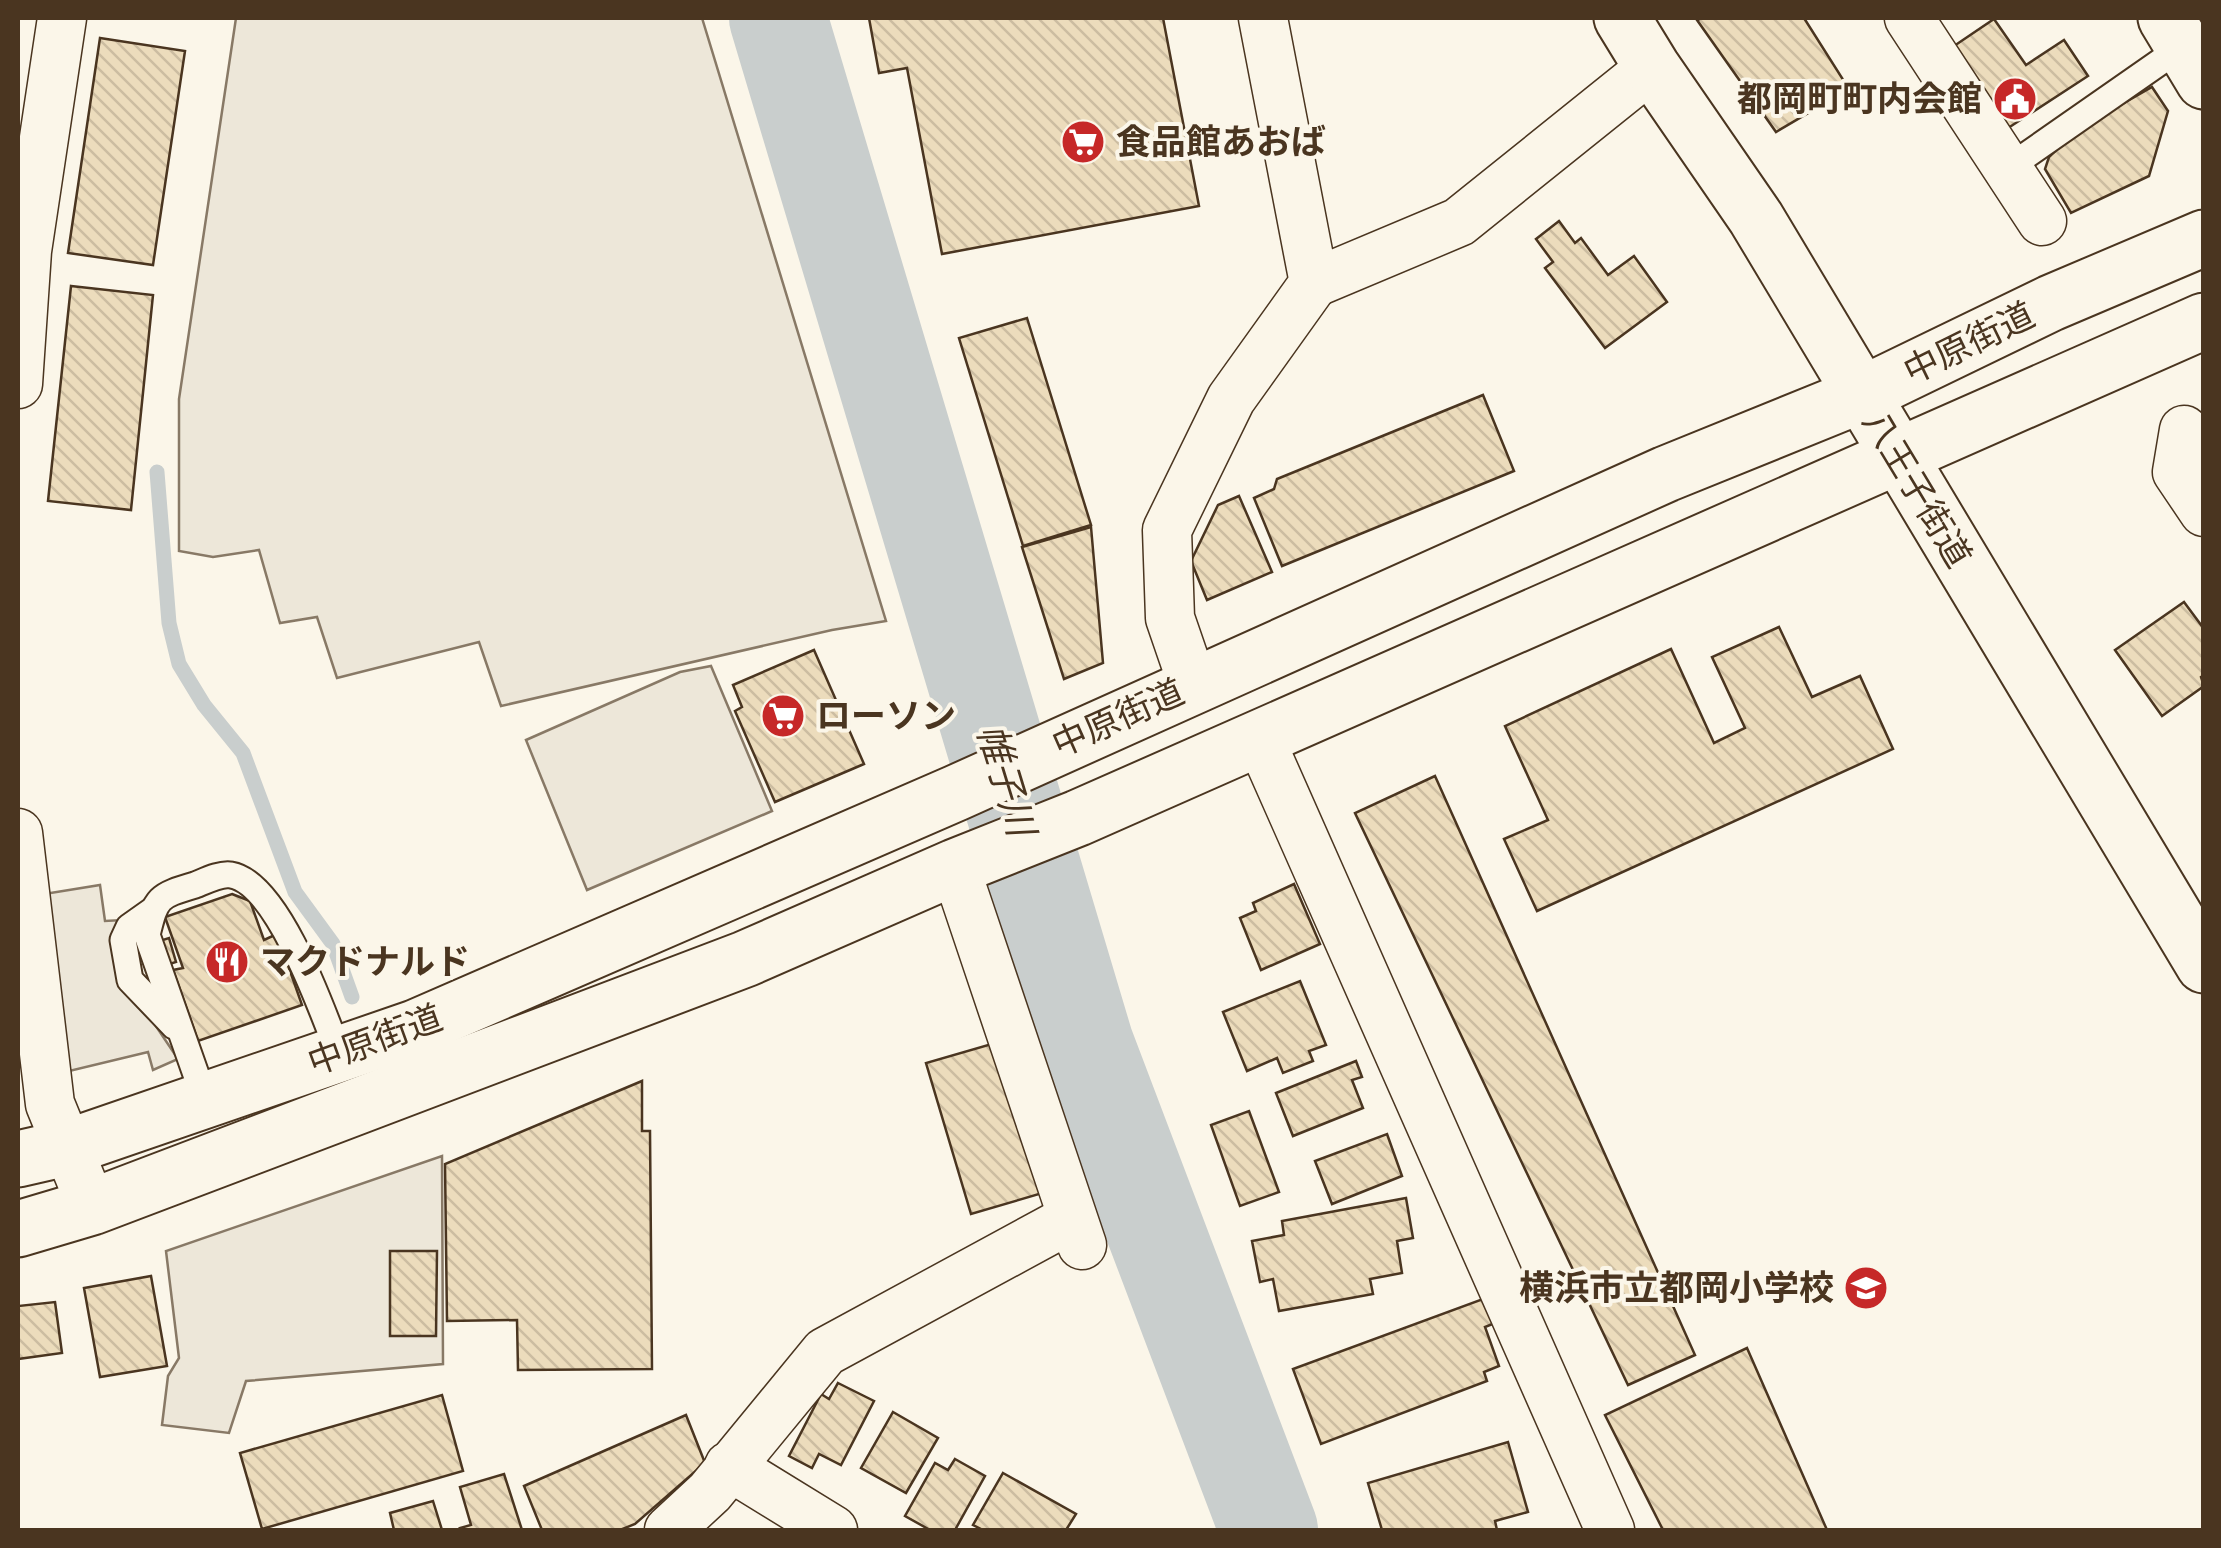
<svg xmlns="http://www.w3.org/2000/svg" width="2221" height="1548" font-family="Figtree,'Noto Sans JP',sans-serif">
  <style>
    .parking { fill: #ede7d9; stroke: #887966; stroke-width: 2.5 }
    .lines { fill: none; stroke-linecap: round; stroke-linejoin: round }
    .stream { stroke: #c9cecd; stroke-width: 15 }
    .river { stroke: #c9cecd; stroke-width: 98 }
    .building { fill: url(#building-back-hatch); stroke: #4a3520; stroke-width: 2.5 }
    .service-casing { stroke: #4a3520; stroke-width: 29 }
    .minor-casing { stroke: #4a3520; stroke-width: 51 }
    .tertiary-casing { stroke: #4a3520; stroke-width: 59 }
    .primary-casing { stroke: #4a3520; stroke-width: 59 }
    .trunk-casing { stroke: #4a3520; stroke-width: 59 }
    .service { stroke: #fbf6e9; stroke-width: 25 }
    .minor { stroke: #fbf6e9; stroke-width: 48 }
    .tertiary { stroke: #fbf6e9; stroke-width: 55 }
    .primary { stroke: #fbf6e9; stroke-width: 55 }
    .trunk { stroke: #fbf6e9; stroke-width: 55 }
    .labels { text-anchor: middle; stroke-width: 8; stroke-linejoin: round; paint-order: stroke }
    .poi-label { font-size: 35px; font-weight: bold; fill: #4a3520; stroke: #fbf6e9; text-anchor: start }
    .street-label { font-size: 35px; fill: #4a3520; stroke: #fbf6e9 }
    .water-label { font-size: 38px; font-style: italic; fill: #4a3520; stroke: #fbf6e9 }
  </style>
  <defs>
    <pattern id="building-back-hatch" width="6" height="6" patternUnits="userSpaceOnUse" patternTransform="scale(2.5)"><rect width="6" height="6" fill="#ecdcbc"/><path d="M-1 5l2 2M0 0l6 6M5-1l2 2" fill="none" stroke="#ccbda1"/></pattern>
  </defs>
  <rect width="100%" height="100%" fill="#fbf6e9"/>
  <g class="parking">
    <path d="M236,18H702L886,621L832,630L501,706L479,642L337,678L317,617L280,623L259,550L213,557L179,551V399Z"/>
    <path d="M711,666L772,811L587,890L526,740L680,672Z"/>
    <path d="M100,885L105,921L123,920L127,983L178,1059L153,1070L148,1052L61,1073L38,895Z"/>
    <path d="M442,1156L443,1364L246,1381L229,1433L162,1425L168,1376L179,1358L166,1251Z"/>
  </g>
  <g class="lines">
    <path class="stream" d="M157,472L169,623L179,664L204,705L243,753L295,892L333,944L352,997"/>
    <path class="river" d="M778,18L1085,1045L1269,1530"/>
  </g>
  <g class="building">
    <path d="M869,18H1163L1199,206L942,254L907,68L879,73Z"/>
    <path d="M1702,18H1804L1849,89L1776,132L1697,20Z"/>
    <path d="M1994,19L2026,65L2064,40L2088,76L2005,130L1951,48Z"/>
    <path d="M100,38L185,51L153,265L68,253Z"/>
    <path d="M2152,87L2168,111L2149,176L2071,213L2045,169L2049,157L2077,130Z"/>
    <path d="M1559,221L1575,243L1581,238L1608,275L1634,256L1667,302L1605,348L1545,268L1553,262L1536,239Z"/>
    <path d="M71,286L153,295L131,510L48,501Z"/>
    <path d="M1027,318L1091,525L1023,546L959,338Z"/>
    <path d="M1483,395L1514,471L1282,566L1254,498L1274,489L1277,479Z"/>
    <path d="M1239,496L1272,572L1207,600L1191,561L1218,505Z"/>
    <path d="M1091,527L1103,663L1064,679L1022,547Z"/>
    <path d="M2184,602L2204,629V675L2201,677L2204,686L2162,716L2115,650Z"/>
    <path d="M1779,627L1812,697L1860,676L1893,749L1537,911L1504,839L1548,820L1505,726L1671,649L1714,743L1745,728L1712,657Z"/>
    <path d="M814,650L864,764L775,802L735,711L742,707L733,685Z"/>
    <path d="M1435,776L1695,1355L1628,1385L1355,813Z"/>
    <path d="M1294,884L1320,944L1261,970L1240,918L1256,911L1253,903Z"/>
    <path d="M232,894L250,901L264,940L277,934L302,1005L198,1041L173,970L183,968L165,917Z"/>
    <path d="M169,938L176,962L148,971L140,947Z"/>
    <path d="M1300,981L1326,1045L1309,1051L1313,1061L1283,1073L1277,1058L1247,1071L1223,1012Z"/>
    <path d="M1002,1041L1046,1192L971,1214L926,1063Z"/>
    <path d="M1356,1061L1362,1077L1352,1080L1363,1108L1293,1136L1276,1093Z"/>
    <path d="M642,1081V1131H650L652,1369L518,1370L517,1320L447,1321L445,1164Z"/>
    <path d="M1249,1111L1279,1192L1240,1206L1211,1125Z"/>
    <path d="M1387,1134L1402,1176L1332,1204L1315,1161Z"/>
    <path d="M1406,1198L1413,1238L1397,1241L1402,1273L1370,1279L1373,1294L1279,1311L1273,1279L1260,1282L1252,1241L1284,1235L1282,1221Z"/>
    <path d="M390,1251H437L436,1336H390Z"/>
    <path d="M151,1276L167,1366L100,1377L84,1288Z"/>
    <path d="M1491,1296L1500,1321L1485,1327L1499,1366L1484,1372L1487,1381L1321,1444L1293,1369Z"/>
    <path d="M55,1302L62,1353L18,1359V1306Z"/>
    <path d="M1747,1348L1827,1530H1663L1605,1415Z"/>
    <path d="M838,1383L874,1401L841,1465L819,1454L812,1468L789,1456L821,1394L829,1399Z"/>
    <path d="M442,1395L463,1471L262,1529L240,1453Z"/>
    <path d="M893,1412L938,1438L906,1493L861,1468Z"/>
    <path d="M686,1415L705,1463L635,1524L620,1530H542L524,1486Z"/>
    <path d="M1508,1442L1528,1512L1495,1521L1497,1530H1382L1368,1483Z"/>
    <path d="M955,1459L985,1476L955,1530H930L905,1516L935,1463L948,1470Z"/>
    <path d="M1003,1473L1076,1514L1066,1530H983L973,1525Z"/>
    <path d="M504,1474L522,1530H461L460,1528L471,1525L460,1487Z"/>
    <path d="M433,1501L442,1530H394L390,1513Z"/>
  </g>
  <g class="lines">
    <defs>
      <g id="service">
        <path d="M2008,168L2183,46"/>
        <path d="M153,910L129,927L123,940L130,980L174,1026"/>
        <path d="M205,1100L147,935C156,897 158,896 195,885C205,881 221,873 231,875C278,883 323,1012 339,1054"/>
      </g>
      <g id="minor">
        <path d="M1909,18L2042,221"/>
        <path d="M1314,283L1459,222L1652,67"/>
        <path d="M18,384L27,251L62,18"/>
        <path d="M2184,430L2177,472L2204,512"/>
        <path d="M1193,685L1170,618L1167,530L1231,399L1314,283L1263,18"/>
        <path d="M1259,737L1610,1530"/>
        <path d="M18,833L50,1104L92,1207"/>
        <path d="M955,867L1082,1245"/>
        <path d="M729,1466L833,1530"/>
        <path d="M669,1530L710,1492L825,1352L1072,1218"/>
      </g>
      <path id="tertiary" d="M2166,18L2204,81"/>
      <g id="primary">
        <path d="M18,1159L66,1148L415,1028L956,793L1666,474L1861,395L2051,303L2204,238"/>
        <path d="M18,1229L92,1207L745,959L955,867L1078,818L2204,321"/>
      </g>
      <path id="trunk" d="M1622,18L1652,67L1756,218L2204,965"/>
    </defs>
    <use href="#service" class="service-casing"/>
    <use href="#minor" class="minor-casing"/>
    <use href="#tertiary" class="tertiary-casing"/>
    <use href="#primary" class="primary-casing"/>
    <use href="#trunk" class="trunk-casing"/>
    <use href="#service" class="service"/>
    <use href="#minor" class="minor"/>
    <use href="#tertiary" class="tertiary"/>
    <use href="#primary" class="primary"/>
    <use href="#trunk" class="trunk"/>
  </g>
  <defs>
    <symbol id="civic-disc" viewBox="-11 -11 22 22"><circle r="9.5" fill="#c62828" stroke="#fbf6e9"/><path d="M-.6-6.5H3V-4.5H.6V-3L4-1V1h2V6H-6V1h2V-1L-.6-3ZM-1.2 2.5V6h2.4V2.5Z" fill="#fff"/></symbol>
    <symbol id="supermarket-disc" viewBox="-11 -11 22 22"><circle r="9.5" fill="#c62828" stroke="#fbf6e9"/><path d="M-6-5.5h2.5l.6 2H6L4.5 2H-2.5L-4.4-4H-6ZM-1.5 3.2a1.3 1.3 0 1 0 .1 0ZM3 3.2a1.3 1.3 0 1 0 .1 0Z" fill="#fff"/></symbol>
    <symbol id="restaurant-disc" viewBox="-11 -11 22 22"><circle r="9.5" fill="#c62828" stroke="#fbf6e9"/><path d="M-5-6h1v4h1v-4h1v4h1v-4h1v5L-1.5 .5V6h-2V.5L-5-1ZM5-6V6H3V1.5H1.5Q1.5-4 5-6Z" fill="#fff"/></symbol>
    <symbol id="school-disc" viewBox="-11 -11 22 22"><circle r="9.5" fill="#c62828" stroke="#fbf6e9"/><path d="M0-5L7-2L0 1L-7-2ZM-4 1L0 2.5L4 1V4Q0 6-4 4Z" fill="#fff"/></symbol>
  </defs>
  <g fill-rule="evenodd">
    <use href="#civic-disc" x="1990" y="74" width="50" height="50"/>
    <use href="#supermarket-disc" x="1058" y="117" width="50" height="50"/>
    <use href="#supermarket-disc" x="758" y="691" width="50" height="50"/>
    <use href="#restaurant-disc" x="202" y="937" width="50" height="50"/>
    <use href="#school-disc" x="1841" y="1263" width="50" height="50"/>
  </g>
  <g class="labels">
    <g class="poi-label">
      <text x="1982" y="111" text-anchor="end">都岡町町内会館</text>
      <text x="1116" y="154">食品館あおば</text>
      <text x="816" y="728">ローソン</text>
      <text x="260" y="974">マクドナルド</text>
      <text x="1834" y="1300" text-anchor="end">横浜市立都岡小学校</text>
    </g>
    <g class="street-label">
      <text transform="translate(1969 343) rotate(-26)" y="12">中原街道</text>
      <text transform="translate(1917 489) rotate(59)" y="12">八王子街道</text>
      <text transform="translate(1118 718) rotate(-24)" y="12">中原街道</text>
      <text transform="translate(375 1040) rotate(-20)" y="12">中原街道</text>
    </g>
    <g class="water-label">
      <text transform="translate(1006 780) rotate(73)" y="13">帷子川</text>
    </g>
  </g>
  <rect width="2221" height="1548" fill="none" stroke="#4a3520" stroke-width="40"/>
</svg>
